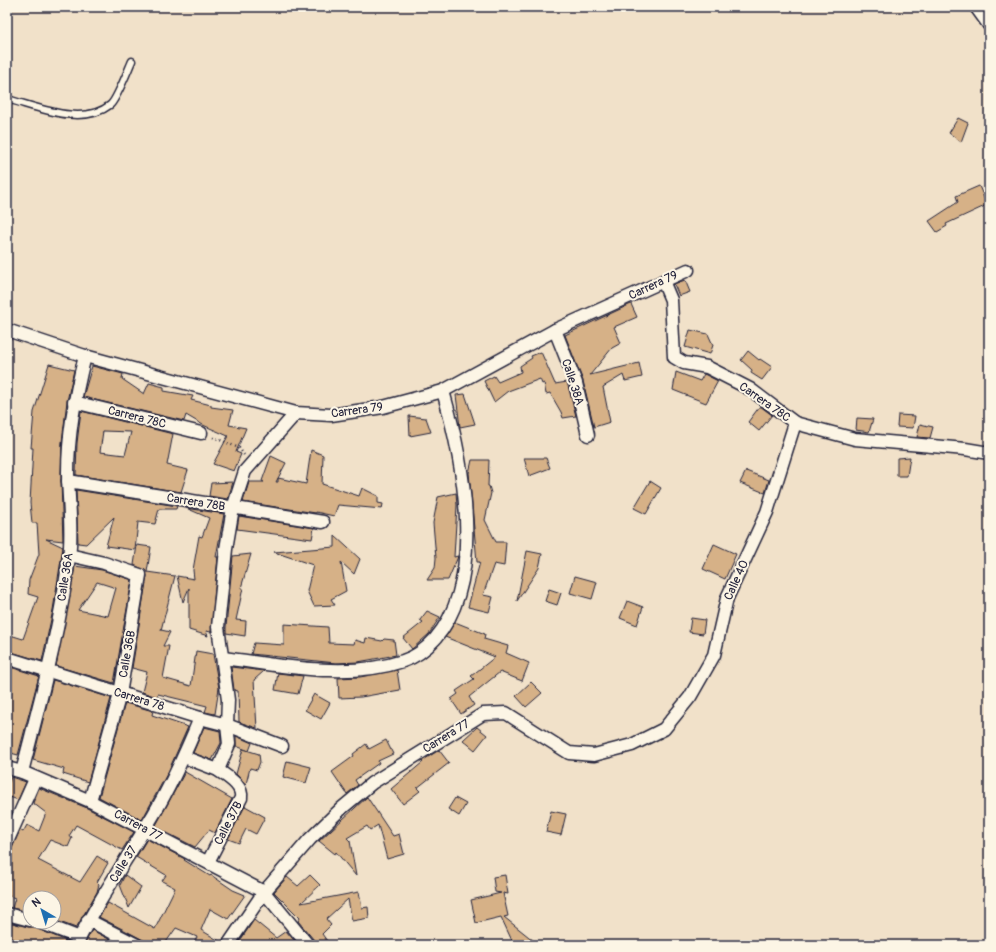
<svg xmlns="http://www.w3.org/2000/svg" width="996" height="952" font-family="Pangolin,sans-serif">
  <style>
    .building { fill: #d6b187; stroke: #22223b; fill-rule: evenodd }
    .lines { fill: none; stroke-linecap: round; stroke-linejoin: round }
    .lane-casing { stroke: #22223b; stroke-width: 9 }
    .street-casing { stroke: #22223b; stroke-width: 15 }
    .path { stroke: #22223b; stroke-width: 2.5; stroke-dasharray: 1 3; stroke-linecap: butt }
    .lane { stroke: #fcf5e5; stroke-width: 6 }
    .street { stroke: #fcf5e5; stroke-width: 12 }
    .labels { text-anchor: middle; stroke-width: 4; stroke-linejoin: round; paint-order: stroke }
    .street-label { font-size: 12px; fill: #22223b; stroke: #fcf5e5 }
  </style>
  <rect width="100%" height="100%" fill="#f1e1c9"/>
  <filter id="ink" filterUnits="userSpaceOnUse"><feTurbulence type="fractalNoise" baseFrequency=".025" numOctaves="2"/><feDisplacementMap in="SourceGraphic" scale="8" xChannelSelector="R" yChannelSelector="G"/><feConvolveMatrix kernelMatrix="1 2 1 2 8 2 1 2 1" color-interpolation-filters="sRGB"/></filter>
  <g filter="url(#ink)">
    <g class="building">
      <path d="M958,118L968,123L961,142L949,133Z"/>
      <path d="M979,186L987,205L946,224L947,226L937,232L929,221L958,202L956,196Z"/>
      <path d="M685,280L690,292L679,296L674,284Z"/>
      <path d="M631,304L637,317L614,327L621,343L612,348L590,375L639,363L642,377L625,381L623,375L603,387L610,422L594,427L583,381L565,335Z"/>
      <path d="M690,330L708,334L713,345L710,354L685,347Z"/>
      <path d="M748,351L759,360L760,359L772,367L762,380L751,373L752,370L741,360Z"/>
      <path d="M541,352L555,384L567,382L576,416L563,418L561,412L550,393L546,394L544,383L542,384L540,379L508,391L494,402L484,381L494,376L498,382L521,372L520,366L532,358L531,356Z"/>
      <path d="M49,364L74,370L67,401L62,442L61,480L63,541L46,539L63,547L53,610L42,661L7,651V634L23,639L38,597L28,594L29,580L39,554L37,523H32L30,503L33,448H31L34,412Z"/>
      <path d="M92,366L123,374L122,379L144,394L149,383L164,387V391L193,396L191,400L211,405V407L233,410L229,425L246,428L236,452L241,454L234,471L213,464L228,436L203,425L186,415L184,421L83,397Z"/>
      <path d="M676,372L700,381L704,374L718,381L706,403L673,390Z"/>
      <path d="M465,394L475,424L460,427L456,395Z"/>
      <path d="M760,406L772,415L759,431L748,422Z"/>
      <path d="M81,411L173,434L167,465L188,470L181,492L76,475L77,443ZM103,431L131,432L125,455L100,452Z"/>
      <path d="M898,415L915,416L913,428L897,427Z"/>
      <path d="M409,416L426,418L431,432L410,436Z"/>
      <path d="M857,418L873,419L869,432L856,430Z"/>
      <path d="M920,424L933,427L930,438L917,437Z"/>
      <path d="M311,450L323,455L322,484L359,496L362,488L378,496V503L383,504L382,509L338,505L334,516L316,512V513L243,502L249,482H264L262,481L271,456L286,463L276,482H278V478L306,484Z"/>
      <path d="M910,457L907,476H897V458Z"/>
      <path d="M524,458H546L550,468L529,476Z"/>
      <path d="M472,460H489L488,486H489L491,493L485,520L496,542H506L504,566L494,564L483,595L493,597L489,612L468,607L480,562H477L469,473Z"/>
      <path d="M746,471L769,480L765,493L740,483Z"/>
      <path d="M650,481L661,488L646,514L634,508Z"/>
      <path d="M233,482L228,499L209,496L211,483Z"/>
      <path d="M76,490L177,506L176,509H159L155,524L138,522L135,550L106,546L114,517L86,544L78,543Z"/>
      <path d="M456,493L457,505L454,557L458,556L457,559L448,580H427L435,568L436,558L433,523L438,497Z"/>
      <path d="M186,508L224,514L216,557H218L211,632L206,631L208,636L189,630V588L183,602L177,576L194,579L193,570L199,536L202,537L209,518Z"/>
      <path d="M239,516L314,528L312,539L237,529Z"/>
      <path d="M335,536L360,559L354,574L341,562L346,591L331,599L335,605L314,606L307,591L313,565L274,552L335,547Z"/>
      <path d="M714,544L736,554L725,579L703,569Z"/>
      <path d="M137,545L151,547L147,572L175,576L161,630L170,632L163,646H169L163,678L191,686L196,651L213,654L219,688L215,714L205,712L207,706L158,694L157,697L142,692L147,672L132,668L147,576L145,570L134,565Z"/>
      <path d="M527,551L542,554L539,568L517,601Z"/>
      <path d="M251,554L241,588H243L236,620L246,621L245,636L226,633V627L233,556Z"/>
      <path d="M75,566L102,570L132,580L114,683L56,666ZM97,582L116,588L108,616L78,610Z"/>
      <path d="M575,576L597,582L592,599L570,593Z"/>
      <path d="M549,589L561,593L557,605L545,601Z"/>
      <path d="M627,601L643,607L637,625L620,618Z"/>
      <path d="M427,611L440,617L429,634L412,649L403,638L423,622L420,620Z"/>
      <path d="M691,618L705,620L703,634L689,632Z"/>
      <path d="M455,622L485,634L484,639L508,646L506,653L529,663L522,681L500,672L469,697L474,705L461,714L451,699L458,694L456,691L474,679L471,676L495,657L445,637Z"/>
      <path d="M284,624L328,627L329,643L354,644L355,640L365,643L366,638L382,641L384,639L394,640L396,655L358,662L336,663L251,654L254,643L284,645Z"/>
      <path d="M7,666L39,676L18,755L7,752Z"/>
      <path d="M231,667L264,671L254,680L257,728L239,722L238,691L234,690Z"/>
      <path d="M397,670L400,690L361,697L339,698L338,678L360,677Z"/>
      <path d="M278,673L303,676L298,694L275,690Z"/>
      <path d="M53,680L111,698L88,782L63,774L64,769L33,760Z"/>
      <path d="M531,682L542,693L526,707L516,696Z"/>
      <path d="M314,694L330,703L321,719L305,710Z"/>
      <path d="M125,703L153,711L152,715L188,727L168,772L142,820L99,797Z"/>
      <path d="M204,727L220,731L221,743L212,760L193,753Z"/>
      <path d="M477,727L487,735L475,750L463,740Z"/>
      <path d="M236,736L252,743L249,751L236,746Z"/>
      <path d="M386,740L393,754L378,761L379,763L355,780L358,785L347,794L332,772L354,756L353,754L366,744L369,749Z"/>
      <path d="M243,749L259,754L260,762L257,770L250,768L246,784L236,774Z"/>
      <path d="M439,750L449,763L417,788L420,791L403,804L391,789L423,762L422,761Z"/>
      <path d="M287,761L311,767L306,783L283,777Z"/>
      <path d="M185,772L232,799L215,833L209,830L195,847L155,827Z"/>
      <path d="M11,777L26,782L18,800L7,796V787Z"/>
      <path d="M39,788L87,808L134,832L122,850L76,825L69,836L72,838L68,847L50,840L38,860L80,882L97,856L108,863L97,882L99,884L97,892L76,928L54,920L57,911L54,909V898H30V912L12,908L15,898L7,895V849L12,848L20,830L23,832L27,825L39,831L46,813L33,803Z"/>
      <path d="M367,797L393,836L399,834L404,854L387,859L378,825L370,830L367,826L347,838L350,841L356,876L336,852L335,854L319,841Z"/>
      <path d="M455,798L466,804L459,816L448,809Z"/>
      <path d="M245,806L265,817L256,834L246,829L239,843L228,839Z"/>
      <path d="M551,811L566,814L561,835L546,832Z"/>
      <path d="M147,839L185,859L184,860L210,876L211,875L233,890L245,895L228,919L210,909L201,930L221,942V945H193L197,937L176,928L164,945H153L99,917L108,903L155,929L175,888L162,881L166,875L136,857Z"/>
      <path d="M125,875L141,887L129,908L120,885Z"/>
      <path d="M310,875L320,885L301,903L359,892L362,908L368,907L369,918L352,921L348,899L326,919L331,925L322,934L330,945H315L314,940L298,921L300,918L274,892L287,877L298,886Z"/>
      <path d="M505,875L508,894L503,893L508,916L504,917L539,945H514L501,917L476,923L471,900L501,893L495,892L493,877Z"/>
      <path d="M254,920L276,938L286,931L298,945H237Z"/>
      <path d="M8,922L28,927H33L69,942V945H20L21,942L7,937Z"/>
      <path d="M92,930L116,943L113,945H84Z"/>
    </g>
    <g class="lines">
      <defs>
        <path id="lane" d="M7,99C38,107 82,127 110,105C116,101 128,70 132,61"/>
        <g id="street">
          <path d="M976,7L989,25"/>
          <path d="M663,281L671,300L674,357L684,363L707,367L750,389L795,423L855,439L965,449L989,453"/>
          <path d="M7,330L85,356L296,413L331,415L383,407L443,391L555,330L688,270"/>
          <path d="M555,330L576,383L588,435"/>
          <path d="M74,402L201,433"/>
          <path d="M68,481L323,522"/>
          <path d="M69,555L104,563L140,575L120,694L90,801"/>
          <path d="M7,658L200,718L227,725L282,746"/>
          <path d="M223,658C281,665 346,680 403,661C416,657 426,649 435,639C487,579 463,461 443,391"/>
          <path d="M184,757L218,770L229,744L227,725L228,700L218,627L226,549L233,508L245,471L296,413"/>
          <path d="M7,768L22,772L90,801L264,892L308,945"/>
          <path d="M22,772C40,701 60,630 69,557C73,530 68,499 68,472C68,432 75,395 85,356"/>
          <path d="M7,842L35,779"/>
          <path d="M208,862L241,798C243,785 227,777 218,770"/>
          <path d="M7,914L30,920"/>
          <path d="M88,920L137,945"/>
          <path d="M39,922L80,938"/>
          <path d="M76,945C96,904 121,868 144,830C167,795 184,757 200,718"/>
          <path d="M228,945L264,892L310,839L342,808L372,783L483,714L506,713L569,753L594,755L632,745L664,729L690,697L714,655L727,598L767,512L795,423"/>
        </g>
      </defs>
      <use href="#lane" class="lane-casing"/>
      <use href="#street" class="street-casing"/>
      <path class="path" d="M213,437L239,448L244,455"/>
      <use href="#lane" class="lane"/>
      <use href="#street" class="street"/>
    </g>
  </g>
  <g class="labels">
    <g class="street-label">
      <text transform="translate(653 285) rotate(-25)" y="4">Carrera 79</text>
      <text transform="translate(573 382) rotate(72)" y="4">Calle 38A</text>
      <text transform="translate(765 402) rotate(35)" y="4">Carrera 78C</text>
      <text transform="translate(357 410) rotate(-8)" y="4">Carrera 79</text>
      <text transform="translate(137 417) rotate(14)" y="4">Carrera 78C</text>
      <text transform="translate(196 502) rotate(9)" y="4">Carrera 78B</text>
      <text transform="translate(65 577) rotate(-81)" y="4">Calle 36A</text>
      <text transform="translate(736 580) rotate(-66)" y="4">Calle 40</text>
      <text transform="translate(127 654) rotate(-80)" y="4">Calle 36B</text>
      <text transform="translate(139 699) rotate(17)" y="4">Carrera 78</text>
      <text transform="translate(446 736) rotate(-32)" y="4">Carrera 77</text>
      <text transform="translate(228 823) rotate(-63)" y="4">Calle 37B</text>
      <text transform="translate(138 825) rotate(28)" y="4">Carrera 77</text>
      <text transform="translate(123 864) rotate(-58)" y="4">Calle 37</text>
    </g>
  </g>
  <rect width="996" height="952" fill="none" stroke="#fcf5e5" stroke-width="24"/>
  <rect x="12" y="12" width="972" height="928" fill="none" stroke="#22223b" stroke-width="1.5" filter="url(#ink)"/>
  <g transform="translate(42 910) rotate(322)"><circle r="19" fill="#fcf5e5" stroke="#a5a1a1"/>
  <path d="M0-3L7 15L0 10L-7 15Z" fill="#1f6fb2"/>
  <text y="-6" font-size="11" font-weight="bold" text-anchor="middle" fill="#22223b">N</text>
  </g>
</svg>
